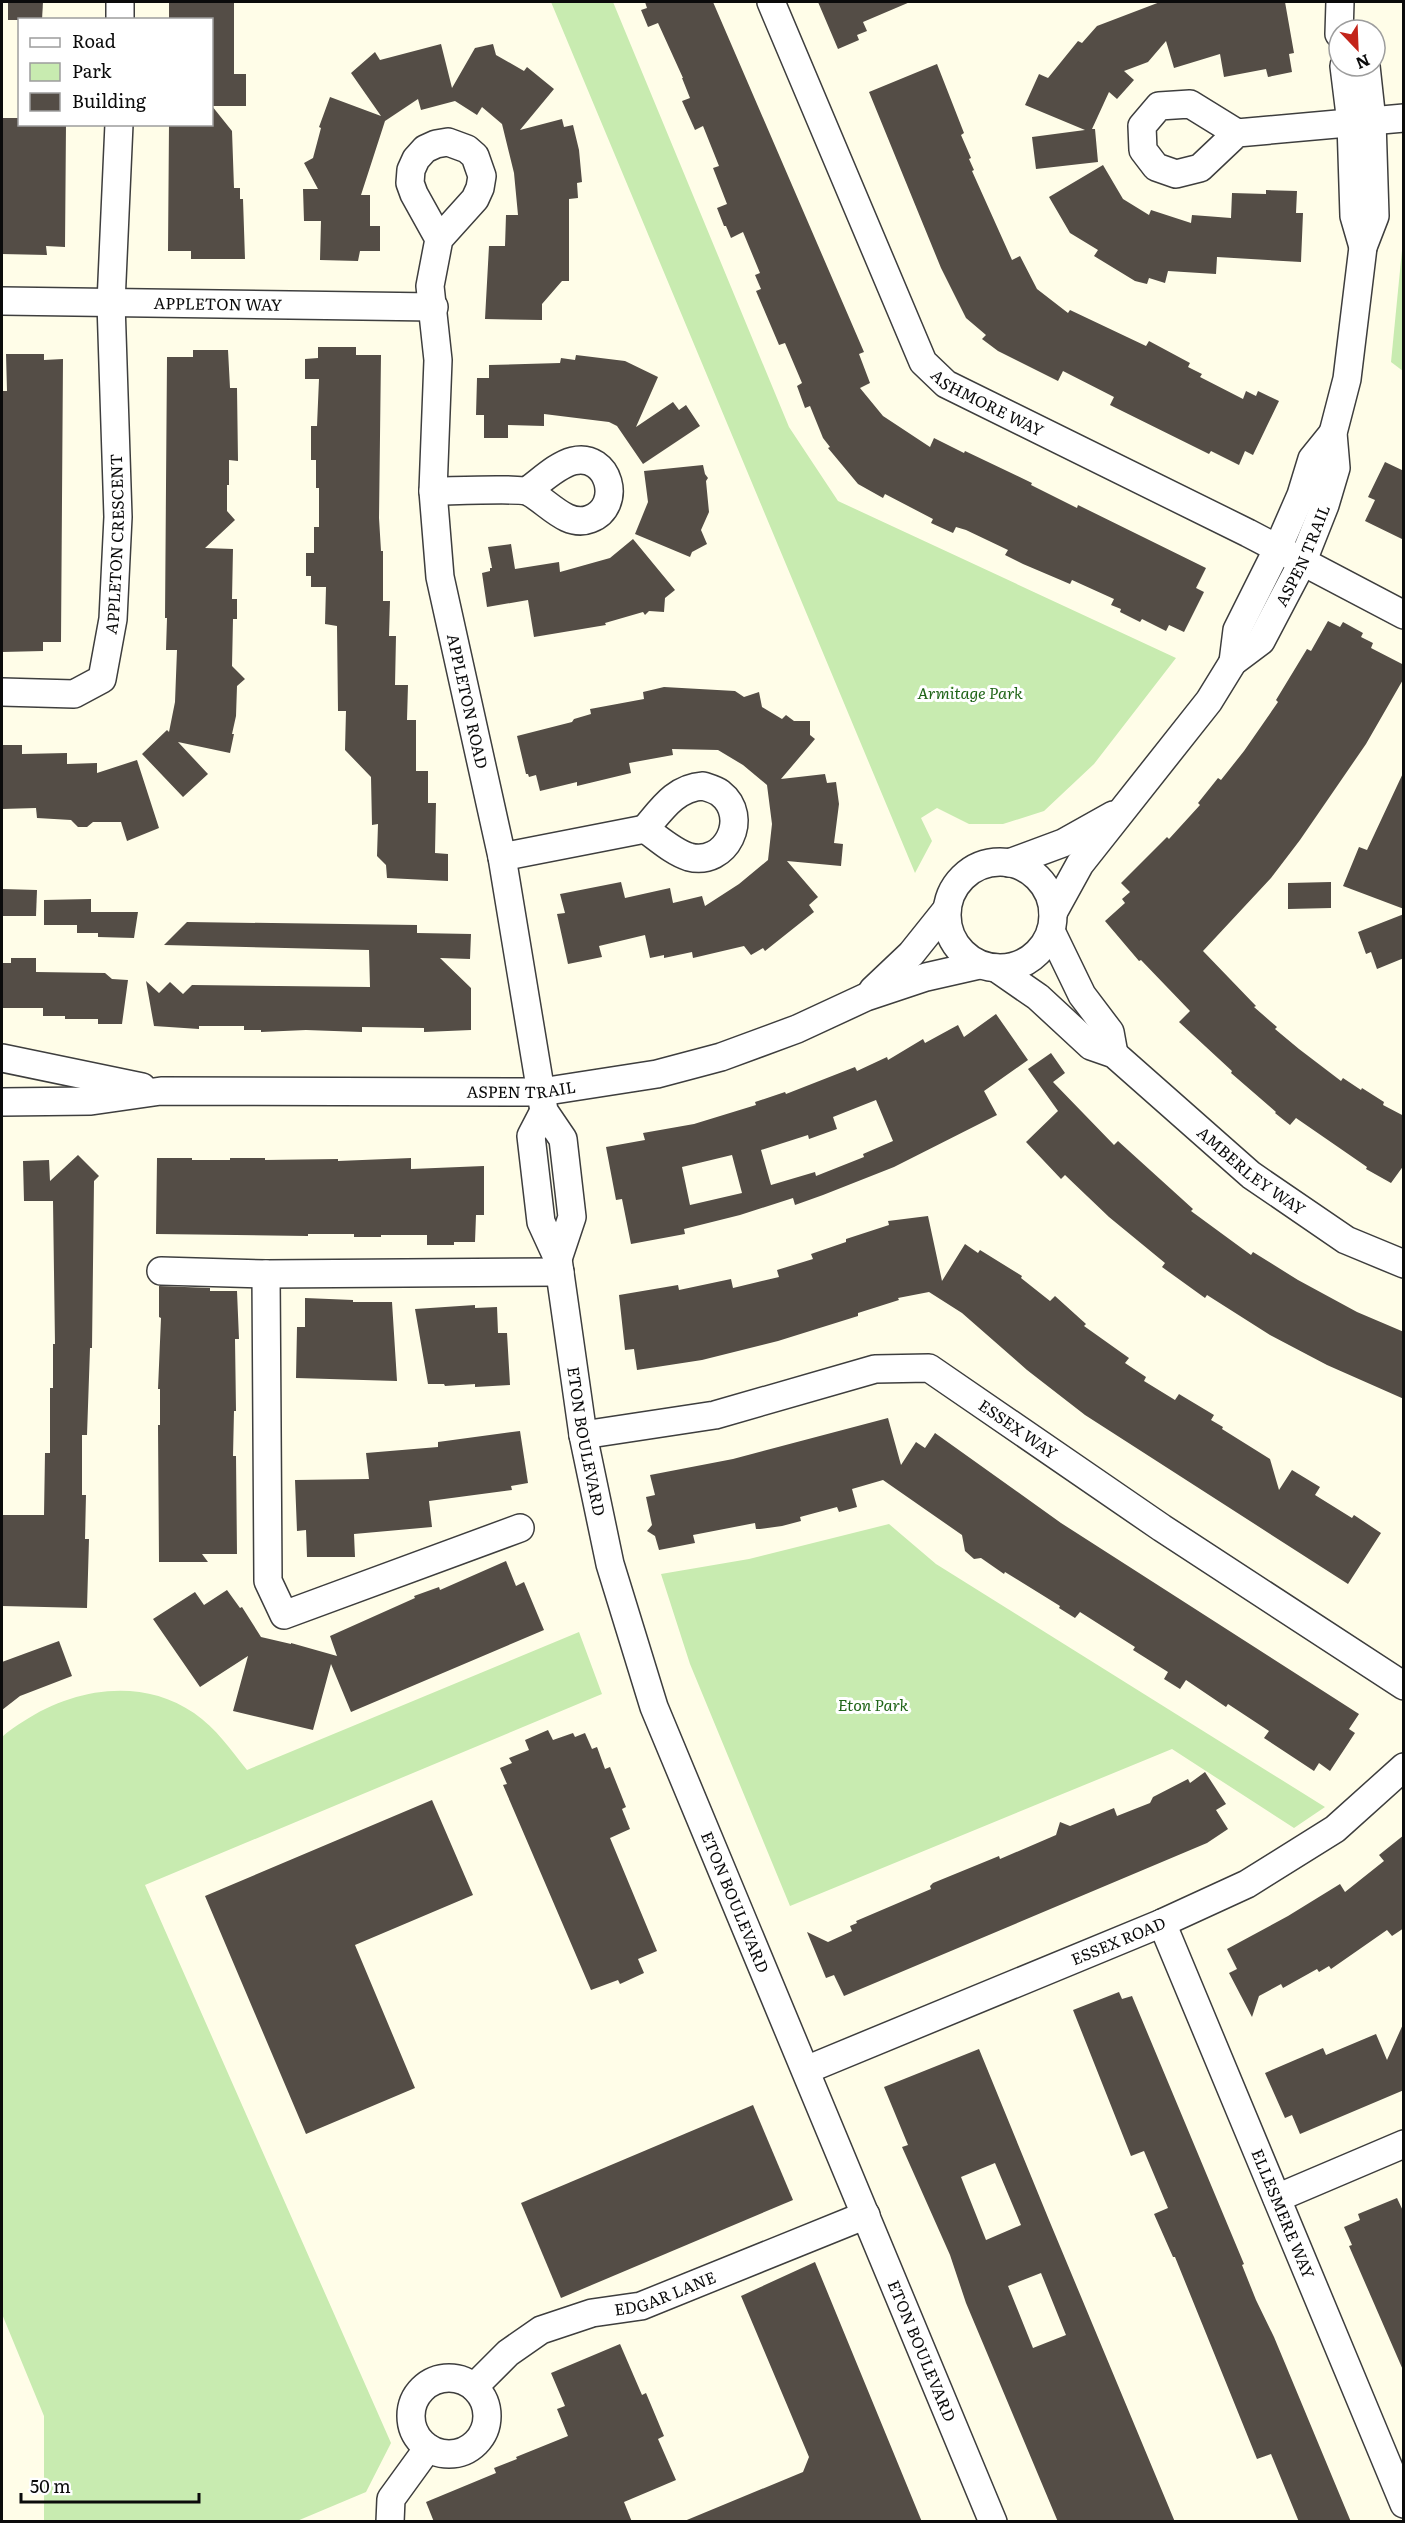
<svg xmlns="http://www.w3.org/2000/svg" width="1405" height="2523" font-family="Literata,serif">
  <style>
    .green { fill: #c8ebb0 }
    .building { fill: #544d46; fill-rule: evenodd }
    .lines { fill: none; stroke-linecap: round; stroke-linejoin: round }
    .minor-casing { stroke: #3e3e3e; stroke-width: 30 }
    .minor { stroke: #fff; stroke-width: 27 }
    .labels { text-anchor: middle; stroke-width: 6; stroke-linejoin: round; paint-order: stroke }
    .street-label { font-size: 16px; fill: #0b0b0b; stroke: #fff }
    .park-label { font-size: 16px; font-style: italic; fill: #206518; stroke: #fff }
  </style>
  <rect width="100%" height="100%" fill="#fffde8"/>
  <g class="green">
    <path d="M551,2H613L789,427L838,501L1176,658L1094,764L1044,811L1003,824H969L937,808L921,818L932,841L915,873Z"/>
    <path d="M1403,240L1404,371H1403L1391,362Z"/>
    <path d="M889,1524L936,1564L1325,1807L1294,1828L1172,1749L790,1906L690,1664L661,1574L749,1559Z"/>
    <path d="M579,1632L602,1694L145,1885L391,2443L366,2492L297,2521H44V2416L2,2314V1737C8,1731 16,1726 24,1721C74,1688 142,1677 194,1713C217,1729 230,1749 247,1770Z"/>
  </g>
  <g class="building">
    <path d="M8,2H43L42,20H8Z"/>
    <path d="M169,2H234V74H246V106H212L232,131L234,188H240V199H243L245,259H191V251H168L169,124H212V20H169Z"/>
    <path d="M645,2H713L864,352L859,354L870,383L860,388L883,416L930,447L934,438L964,453L965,451L1032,483L1031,485L1077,508L1078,505L1206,568L1196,588L1204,592L1184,632L1169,625L1166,631L1142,619L1140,622L1120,612L1121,609L1111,605L1114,599L1072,580L1070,584L1023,564L1005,555L1008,550L966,530L956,527L953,533L931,523L933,519L885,494L883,498L858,484L828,448L830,447L823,438L810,406L805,408L797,386L802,383L785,343L779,345L756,291L761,289L755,275L760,273L743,232L731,238L726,226H724L717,208L727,204L713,168L719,166L703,126L695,130L682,101L690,98L682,78H683L658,23L648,27L641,10L647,8Z"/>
    <path d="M818,2H910L863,22L867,31L857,35L859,40L838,49Z"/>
    <path d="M1160,2H1285L1294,53L1289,54L1292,72L1268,77L1266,69L1224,77L1220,54L1174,68L1166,41L1148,62L1124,71L1134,80L1117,99L1109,92L1092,129H1095L1098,162L1036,169L1032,137L1085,130L1025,105L1039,74L1048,78L1078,41L1082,43L1097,26Z"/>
    <path d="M441,44L452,88L475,48L493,44L496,55L524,71L527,67L554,89L520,130L562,119L564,127L573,125L579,150L582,182L577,183L578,198L569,199V281H562L542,304V320L485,319L489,246H505L506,215H518L514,173L502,124L482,107L477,115L455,101L421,110L418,99L385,121L361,195H370V226H380V251H360L358,261L320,260L321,221H304L303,189H318L304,163L313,158L321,128L319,127L330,97L381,116L351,73L375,52L380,60Z"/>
    <path d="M937,64L964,133L961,135L971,158L969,159L974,170L972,171L1012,260L1020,256L1037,289L1068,313L1070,310L1146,346L1149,341L1190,363L1188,367L1202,374L1200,377L1243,399L1246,391L1256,396L1258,391L1279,401L1253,455L1245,451L1239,465L1211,451L1209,454L1110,405L1114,397L1063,371L1058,381L998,351L982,339L986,335L966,318L941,268L869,92Z"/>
    <path d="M2,118H20V124H66L65,247L46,246L47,255L2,254Z"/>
    <path d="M1103,165L1123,199L1149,215L1151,210L1191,223L1192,215L1231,218L1232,193L1266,194V190L1297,191L1296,213H1303L1301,262L1217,257L1216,274L1168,271L1165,283L1149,278L1147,284L1135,281L1094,256L1098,250L1070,233L1049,197Z"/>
    <path d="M318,347H356V355H381L379,518L381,551H383V601H390L389,636H396L395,685H408L407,720H416V771H428V803H436L435,853L448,854V881L387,878L386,865L377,856L378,824L372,825L371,777L345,750L346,711H338L337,626L325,624L326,587H311V576H306V553H314V527H319V488H316V460H311V426H317L319,379H305V359L318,358Z"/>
    <path d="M193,350H228L230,388H237L238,461L229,460V485H227V511L235,520L205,548L233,549L232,599H237V619H233L232,666L245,679L237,686L236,716L232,734H234L230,753L178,742L208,774L183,797L142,754L167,730L169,732L175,702L177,650H166L167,618H165L167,357H193Z"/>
    <path d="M6,354H44V360L63,359L61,642H43V651L2,652V391H7Z"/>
    <path d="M576,355L625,361L658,377L636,427L673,402L679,410L686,405L700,426L643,464L617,426L609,422L544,414V426L508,425V438H484V415H476L477,378H489V365L560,363L561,358L575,360Z"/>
    <path d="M1385,462L1404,471V540L1365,521L1375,500L1368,497Z"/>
    <path d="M703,465L705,474L708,478L706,481L709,512L701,530L707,544L692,552L690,557L635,534L648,502L644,471Z"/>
    <path d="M633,539L675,590L665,598L664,612L649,611L645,615L643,612L605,623L606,625L534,637L528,600L487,607L482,573L490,571V568H492L488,547L511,544L515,569L559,562L560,572L610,558Z"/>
    <path d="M1328,621L1340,627L1343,622L1363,633L1361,637L1373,643L1371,648L1404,665V678L1366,744L1300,840L1271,878L1203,951L1256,1006L1254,1007L1277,1027L1275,1029L1299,1049L1341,1081L1343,1078L1361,1090L1362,1088L1384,1102L1383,1105L1404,1116V1165L1391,1183L1366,1169L1367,1167L1296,1118L1290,1125L1275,1113L1276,1112L1231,1073L1232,1071L1179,1022L1190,1011L1141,960L1139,961L1105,921L1125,903L1122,899L1130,892L1121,883L1167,837L1169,839L1200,805L1198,803L1218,778L1221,780L1244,751L1278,702L1276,700L1307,649L1311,651Z"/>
    <path d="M664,687L735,691L744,697L759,692L762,707L782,719L786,715L794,721H810V735L815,739L781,779L825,774L827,783L836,782L839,804L834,843L843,844L841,866L787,861L818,897L809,905L814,912L765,951L763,948L751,955L744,946L693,958L692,952L664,958V955L650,958L645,935L599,946L602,957L568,964L557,914L565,913L560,894L621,882L625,898L670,888L673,903L702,896L705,906L739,884L768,860L772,824L767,785L743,765L718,750L672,749L673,755L629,763L631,773L577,786V782L540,791L536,775L529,777L528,774H526L517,736L572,722L574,719L591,714L590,709L644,699L643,692Z"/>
    <path d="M2,745H22V754L67,753V764L97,763V773L137,760L159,828L127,841L121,822H93L87,827H78L71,820L37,818L36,808L2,809Z"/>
    <path d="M1404,771V909L1343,886L1359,847L1367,850Z"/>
    <path d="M1331,882V908L1288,909V883Z"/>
    <path d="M2,889L37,890L36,916H2Z"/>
    <path d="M91,899V912H138L134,938L98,937V933H77V925H44V900Z"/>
    <path d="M1404,914V958L1377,969L1371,952L1366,954L1358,932Z"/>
    <path d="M187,922L417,925V933L471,934L470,959L440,958L471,988V1030L424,1032V1028L362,1027V1032L306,1030L261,1032V1030H244V1026H199V1029L154,1026L146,981L159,993L170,982L183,994L192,985L370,987L369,950L164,945Z"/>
    <path d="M11,958H36V972L105,973L112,979L128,980L122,1024H98V1019H65V1016H43V1008H3L2,963H11Z"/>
    <path d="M996,1014L1028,1060L984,1091L997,1115L894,1167L823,1195L795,1205L793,1198L740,1215L684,1229L685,1234L631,1244L622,1199L616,1200L606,1147L645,1140L643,1133L694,1124L756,1105L755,1102L785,1092L786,1094L855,1067L857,1071L887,1057L888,1060L923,1039L925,1043L958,1025L964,1037ZM876,1100L893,1141L863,1154L864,1157L816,1176L815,1172L771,1185L761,1150L808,1135L809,1139L837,1129L833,1117ZM732,1155L742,1193L690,1205L682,1167Z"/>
    <path d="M1051,1053L1065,1073L1053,1082L1114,1145L1118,1141L1193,1209L1191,1211L1251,1255L1253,1252L1298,1280L1357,1312L1404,1332V1399L1327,1365L1270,1335L1207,1295L1205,1298L1162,1267L1165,1263L1109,1217L1065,1175L1061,1179L1026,1142L1058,1111L1028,1069Z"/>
    <path d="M78,1155L99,1176L94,1181L92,1348H90L87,1435H82V1495H86L85,1539H89L87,1608L2,1606V1515H44L45,1453H50V1388H53V1344H55L53,1201H24L23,1161L49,1160L50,1181Z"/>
    <path d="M157,1158H192V1160H230V1158H265V1160L338,1159V1161L411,1158V1169L484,1166V1215H476L475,1242H454V1245H427V1235H381V1237H354V1234H308V1236L156,1234Z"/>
    <path d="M928,1216L942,1281L965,1244L978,1253L980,1250L1022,1276L1021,1278L1050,1301L1055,1296L1086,1324L1084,1326L1129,1358L1125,1363L1146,1377L1144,1381L1175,1400L1179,1394L1214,1415L1211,1420L1223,1427L1222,1429L1270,1459L1279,1490L1292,1470L1320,1487L1315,1495L1352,1518L1354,1515L1381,1533L1348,1584L1085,1415L1027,1370L962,1313L929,1292L898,1298L899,1300L858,1313V1316L778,1341L702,1360L637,1370L634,1349L625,1350L619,1295L678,1285L679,1290L731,1279L733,1288L779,1277L777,1270L813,1259L811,1254L846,1242V1239L889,1225L888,1221Z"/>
    <path d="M159,1286L210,1288V1291H237L239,1339H235L236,1411H234L233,1456H236L237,1554H202L208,1562H159L158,1425H160V1389H158L161,1318L159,1317Z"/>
    <path d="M305,1298L353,1300V1302H392L397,1381L296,1378L297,1327H305Z"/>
    <path d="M475,1305V1308L497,1307L498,1333H507L510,1385L475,1387V1384L445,1386L444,1384H428L415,1309Z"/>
    <path d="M888,1418L901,1465L916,1442L925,1448L935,1433L1061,1523L1359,1714L1349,1729L1355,1733L1330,1771L1319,1763L1314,1771L1264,1738L1269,1731L1228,1704L1226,1707L1186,1680L1180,1689L1164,1679L1168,1672L1133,1650L1135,1647L1080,1612L1075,1618L1059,1608L1060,1606L1005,1572L1004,1574L981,1558L974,1559L965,1551L962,1535L883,1480L852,1489L857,1507L839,1512L837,1507L800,1517L801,1521L782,1526L760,1529H756L755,1523L693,1535L695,1543L659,1550L655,1536L647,1531L652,1525L646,1497L655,1495L650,1475L733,1459Z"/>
    <path d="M520,1431L528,1483L511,1486L512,1490L429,1501L432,1527L354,1534L355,1557H307L306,1530L297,1531L295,1480L369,1479L366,1453L438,1447V1442Z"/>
    <path d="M506,1561L516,1586L524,1582L544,1630L351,1712L331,1664L313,1730L233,1711L248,1656L200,1687L153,1619L195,1592L204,1605L227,1590L240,1608L242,1607L261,1637L291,1644V1643L337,1656L330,1636L415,1598L414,1596L439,1587L440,1590Z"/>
    <path d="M59,1641L72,1676L20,1696L2,1710V1662Z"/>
    <path d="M548,1730L553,1740L573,1733L575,1737L585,1733L592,1749L597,1747L605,1769L610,1767L626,1807L622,1809L630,1829L610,1838L657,1951L638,1959L644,1973L620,1984L618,1980L591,1990L503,1785L507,1784L500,1768L512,1763L509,1758L529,1750L525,1740Z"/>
    <path d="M1205,1772L1226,1804L1216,1810L1228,1829L1207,1843L844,1996L834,1975L826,1978L807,1932L828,1942L852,1931L850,1926L857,1923L856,1921L931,1889L930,1886L933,1883L999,1856L1000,1859L1056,1835L1060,1822L1070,1826L1114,1808L1117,1816L1150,1803L1153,1797L1188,1779L1190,1783Z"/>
    <path d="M432,1800L473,1895L355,1945L415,2088L306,2134L205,1896Z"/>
    <path d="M1404,1835V1928L1392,1936L1387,1930L1331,1969L1329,1966L1319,1972L1317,1969L1283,1988L1281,1984L1259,1996L1252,2017L1229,1973L1237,1969L1227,1949L1288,1916L1340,1884L1345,1892L1384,1861L1379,1855Z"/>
    <path d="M1119,1992L1122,1999L1132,1996L1244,2264L1242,2265L1256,2300L1274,2337L1351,2522H1299L1271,2454L1257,2459L1175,2257H1173L1154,2214L1168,2208L1144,2151L1131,2156L1073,2010Z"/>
    <path d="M1404,2022V2090L1300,2134L1292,2115L1285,2118L1265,2073L1323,2048L1326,2055L1376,2034L1387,2060Z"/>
    <path d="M979,2049L1049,2220L1175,2522H1058L966,2303L950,2255L902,2147L908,2145L884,2087ZM995,2163L1021,2225L986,2240L961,2177ZM1041,2273L1066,2335L1033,2348L1008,2286Z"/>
    <path d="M753,2105L793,2200L561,2298L521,2203Z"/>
    <path d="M1397,2198L1404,2213L1403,2370L1349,2246L1352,2245L1344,2227L1360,2220L1358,2214Z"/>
    <path d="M815,2262L922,2522H682L803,2472L809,2457L741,2296Z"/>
    <path d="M620,2344L642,2395L646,2393L664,2436L658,2439L676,2480L624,2502L632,2522H434L426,2502L496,2473L494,2468L517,2459L516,2457L568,2436L557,2409L565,2406L551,2373Z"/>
  </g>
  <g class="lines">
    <defs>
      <g id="minor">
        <path id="s1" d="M771,2L923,362L946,384L1248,533L1404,615"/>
        <path d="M120,20V2"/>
        <path d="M1339,34L1340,2"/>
        <path d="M1344,66L1351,123L1354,216L1363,247"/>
        <path d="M1237,133L1200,168L1176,174L1156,167L1143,150L1142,126L1159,106L1190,104L1237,133L1404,118"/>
        <path id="s2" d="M439,239L414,194L410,183L411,170L416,159L425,149L436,144L448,142L467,149L475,156L482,176L480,188L475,199L439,239L430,286L438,360L433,491L440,577L502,857L544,1111L563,1139L572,1217L558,1259"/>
        <path id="s3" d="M2,301L434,307"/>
        <path d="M433,491C449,491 520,488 529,492C548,502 567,528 590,519C624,506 609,452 573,461C557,465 541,481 527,491"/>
        <path d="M1233,662L1237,630L1277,550L1301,495L1312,459L1333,433"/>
        <path id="s4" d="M2,692L74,694L102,679L113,619L118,517L111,303L119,124"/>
        <path d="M703,786C709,788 716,790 720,793C751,817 726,867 689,857C673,852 658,838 645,829C662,809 675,788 703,786Z"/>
        <path d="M502,857L645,829"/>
        <circle cx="1000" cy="915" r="53"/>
        <path d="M1009,863L1063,843L1113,815"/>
        <path id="s5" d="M1053,913L1080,864L1209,701L1233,662L1261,641L1302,563L1325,505L1336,468L1333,433L1347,379L1363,247L1375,216L1372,121L1366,66"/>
        <path d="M1051,931L1082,995L1110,1032L1114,1054"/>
        <path id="s6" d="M996,968L1038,997L1091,1046L1114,1054L1251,1175L1346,1240L1404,1264"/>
        <path d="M873,990L911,954L947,909"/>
        <path d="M2,1058L142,1087"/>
        <path id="s7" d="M2,1102L91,1101L161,1091L541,1092L657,1074L721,1057L797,1029L866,997L926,977L979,965"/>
        <path id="s8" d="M544,1111L531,1136L541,1222L558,1259L583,1435L610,1564L654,1707L993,2522"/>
        <path d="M161,1271L266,1274L560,1272"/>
        <path d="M266,1274L268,1581L284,1615L520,1528"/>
        <path id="s9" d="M583,1435L715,1415L875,1369L929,1368L1162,1528L1404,1686"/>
        <path id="s10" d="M1162,1923L1404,2504"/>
        <path id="s11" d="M806,2070L1162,1923L1247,1884L1335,1829L1404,1767"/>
        <path d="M1277,2198L1404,2144"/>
        <circle cx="449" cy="2416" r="38"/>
        <path id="s12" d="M474,2387L508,2353L541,2330L592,2313L641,2306L866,2215"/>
        <path d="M390,2522L391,2499L428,2448"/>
      </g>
    </defs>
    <use href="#minor" class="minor-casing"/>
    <use href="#minor" class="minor"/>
  </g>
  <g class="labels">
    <g class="street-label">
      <text dy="6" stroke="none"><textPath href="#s3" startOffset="216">APPLETON WAY</textPath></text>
      <text dy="6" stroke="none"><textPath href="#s1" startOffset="468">ASHMORE WAY</textPath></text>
      <text dy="6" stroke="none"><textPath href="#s4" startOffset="240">APPLETON CRESCENT</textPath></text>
      <text dy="6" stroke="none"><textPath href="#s5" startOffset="440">ASPEN TRAIL</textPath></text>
      <text dy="6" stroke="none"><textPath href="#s2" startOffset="723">APPLETON ROAD</textPath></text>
      <text dy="6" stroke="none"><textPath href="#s7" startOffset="520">ASPEN TRAIL</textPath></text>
      <text dy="6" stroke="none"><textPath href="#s6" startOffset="328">AMBERLEY WAY</textPath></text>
      <text dy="6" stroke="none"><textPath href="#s9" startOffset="462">ESSEX WAY</textPath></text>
      <text dy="6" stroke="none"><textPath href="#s8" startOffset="340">ETON BOULEVARD</textPath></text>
      <text dy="6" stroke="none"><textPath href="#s8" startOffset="826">ETON BOULEVARD</textPath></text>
      <text dy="6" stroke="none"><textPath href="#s11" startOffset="338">ESSEX ROAD</textPath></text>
      <text dy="6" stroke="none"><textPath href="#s10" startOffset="315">ELLESMERE WAY</textPath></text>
      <text dy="6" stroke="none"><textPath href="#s12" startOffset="218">EDGAR LANE</textPath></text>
      <text dy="6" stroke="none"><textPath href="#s8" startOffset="1312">ETON BOULEVARD</textPath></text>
    </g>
    <g class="park-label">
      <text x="970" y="699">Armitage Park</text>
      <text x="873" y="1711">Eton Park</text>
    </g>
  </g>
  <rect width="1405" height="2523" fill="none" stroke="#0b0b0b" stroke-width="6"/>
  <rect x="18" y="18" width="195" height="108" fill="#ffffff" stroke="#9d9d9d" stroke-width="1.5"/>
  <rect x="30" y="38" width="30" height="9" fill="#ffffff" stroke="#9d9d9d" stroke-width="1.5"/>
  <text x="72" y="48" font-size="18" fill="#0b0b0b">Road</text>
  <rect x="30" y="63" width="30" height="18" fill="#c8ebb0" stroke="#9d9d9d" stroke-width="1.5"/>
  <text x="72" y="78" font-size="18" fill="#0b0b0b">Park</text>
  <rect x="30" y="93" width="30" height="18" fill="#544d46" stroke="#9d9d9d" stroke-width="1.5"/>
  <text x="72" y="108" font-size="18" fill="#0b0b0b">Building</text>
  <g transform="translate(1357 48) rotate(157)"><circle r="28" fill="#ffffff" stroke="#9d9d9d" stroke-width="1.5"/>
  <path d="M0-4.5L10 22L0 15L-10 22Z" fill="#c3241a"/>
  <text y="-9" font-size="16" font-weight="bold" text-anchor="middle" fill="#0b0b0b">N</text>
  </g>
  <path d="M21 2493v9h178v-9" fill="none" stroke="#0b0b0b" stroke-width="3"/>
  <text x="30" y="2493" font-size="18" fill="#0b0b0b" stroke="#ffffff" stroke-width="4.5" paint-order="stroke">50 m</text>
</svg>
